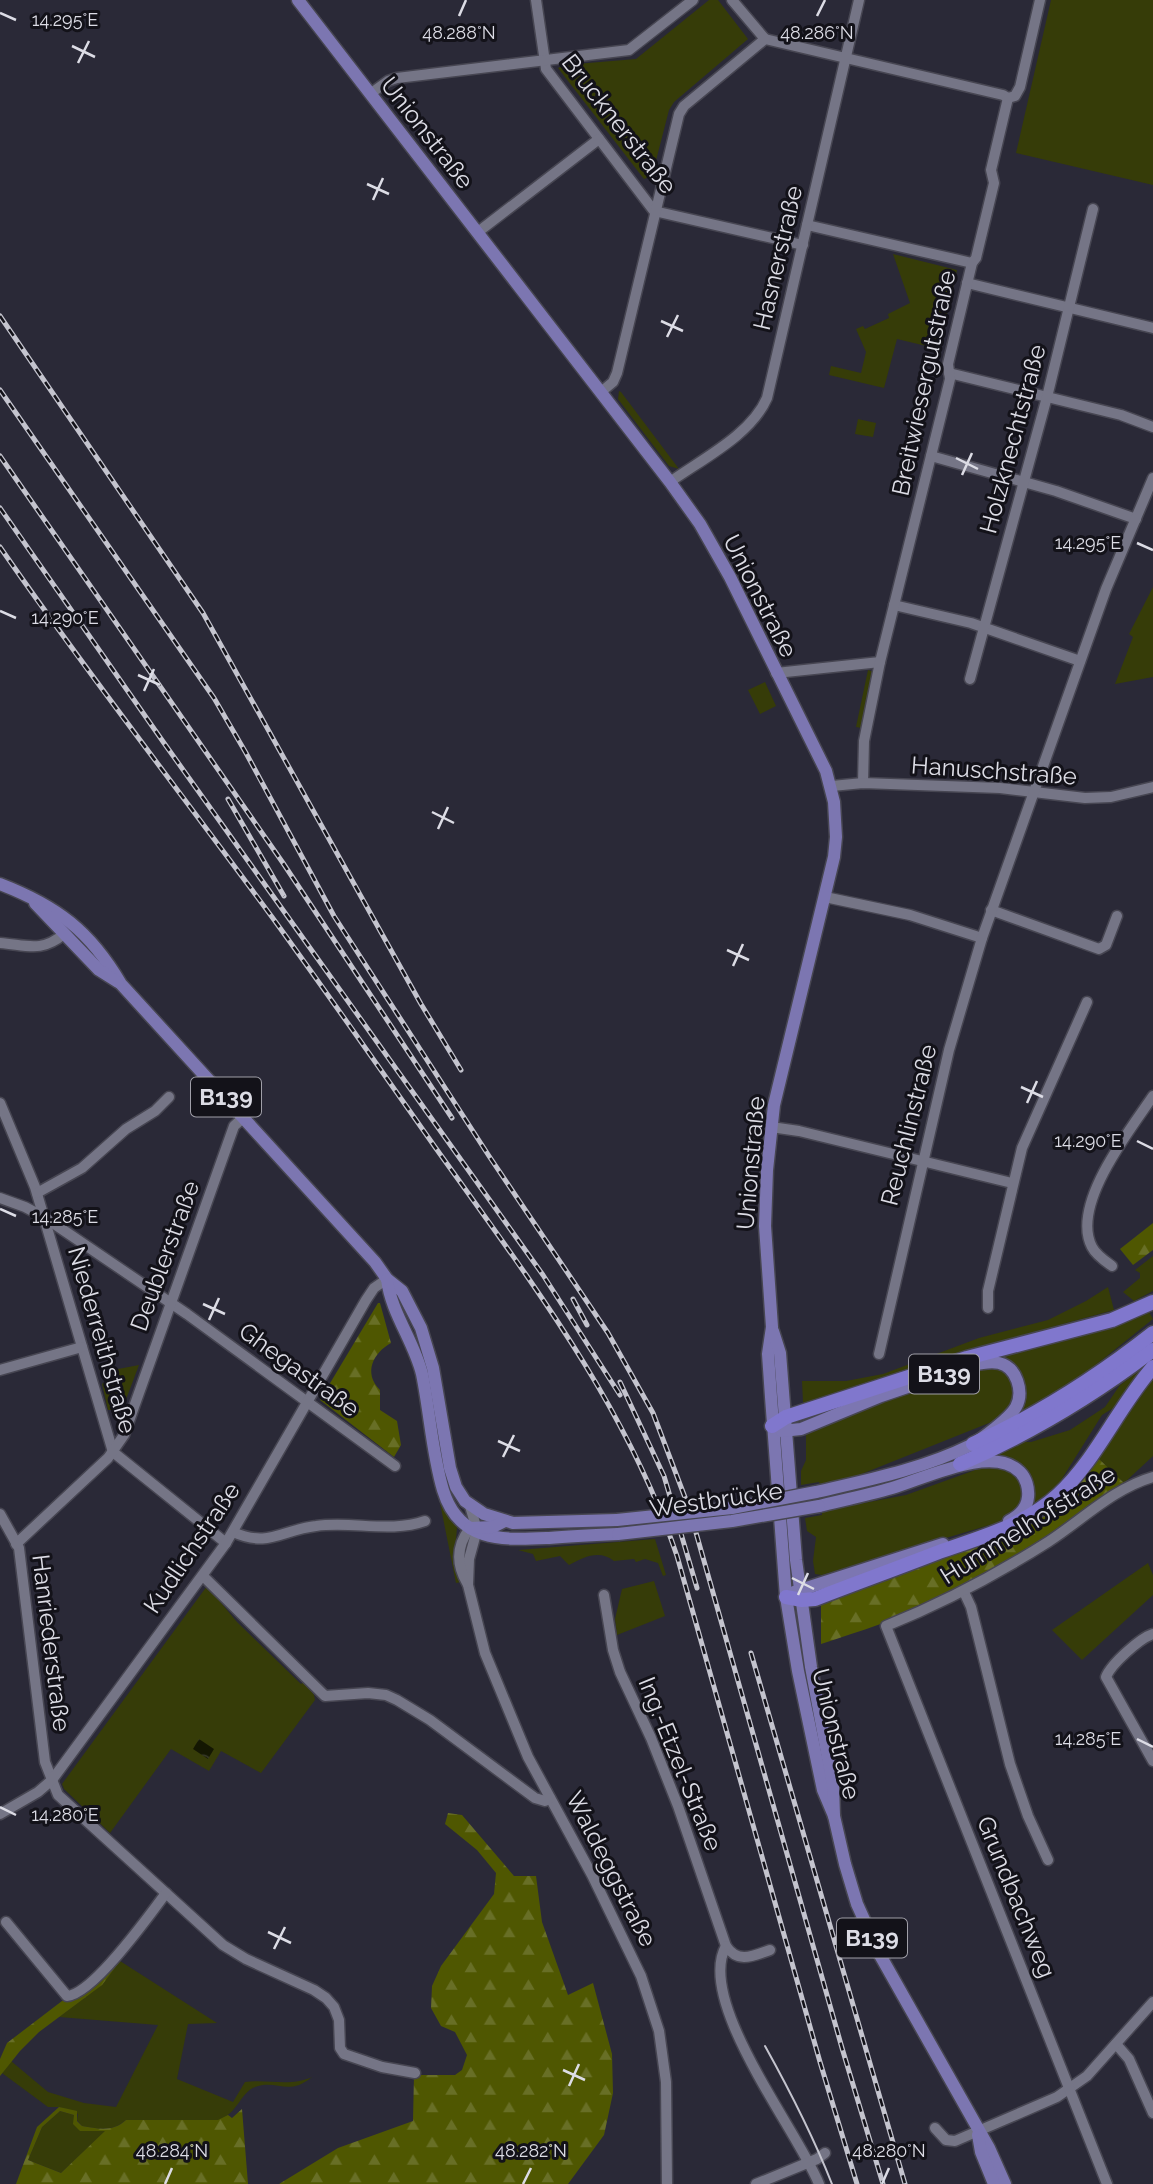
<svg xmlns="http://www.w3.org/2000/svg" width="1153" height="2184" font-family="Raleway,sans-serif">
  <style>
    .green { fill: #363c08 }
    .forest { fill: url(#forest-firs); fill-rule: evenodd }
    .water { fill: url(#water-waves) }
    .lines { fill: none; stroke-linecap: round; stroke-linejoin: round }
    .minor-casing { stroke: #474652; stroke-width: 13 }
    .major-casing { stroke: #474652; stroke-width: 15 }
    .highway-casing { stroke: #474652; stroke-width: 17 }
    .minor { stroke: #757586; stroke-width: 10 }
    .major { stroke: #7c76b1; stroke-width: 12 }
    .highway { stroke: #8077cd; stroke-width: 14 }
    .tram { stroke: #c4c4ce; stroke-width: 2 }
    .rail-casing { stroke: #c4c4ce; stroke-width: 5 }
    .rail { stroke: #131219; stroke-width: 2.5; stroke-dasharray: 8; stroke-linecap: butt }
    .major-bridge-casing { stroke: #474652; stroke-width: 15; stroke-linecap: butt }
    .major-bridge { stroke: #7c76b1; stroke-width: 12 }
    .ticks { fill: none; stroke: #dcdce5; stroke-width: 2.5 }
    .labels { text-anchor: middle; stroke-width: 6; stroke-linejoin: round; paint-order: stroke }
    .shield { fill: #131219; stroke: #a09fa8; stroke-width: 2 }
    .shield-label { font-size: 23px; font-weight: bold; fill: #dcdce5 }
    .street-label { font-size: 24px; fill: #dcdce5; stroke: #131219 }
    .ticks-label { font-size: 18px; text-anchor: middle; fill: #dcdce5; stroke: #131219; stroke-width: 6; stroke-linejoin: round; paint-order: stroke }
  </style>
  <defs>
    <pattern id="forest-firs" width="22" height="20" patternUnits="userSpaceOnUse" patternTransform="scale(1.75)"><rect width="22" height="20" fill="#4f5701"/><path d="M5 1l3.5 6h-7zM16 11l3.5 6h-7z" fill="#686f26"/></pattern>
    <pattern id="water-waves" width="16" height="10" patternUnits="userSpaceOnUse" patternTransform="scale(1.75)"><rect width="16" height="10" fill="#141702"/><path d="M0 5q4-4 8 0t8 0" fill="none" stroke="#363827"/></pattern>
  </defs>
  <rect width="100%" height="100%" fill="#2a2937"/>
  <g class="green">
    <path d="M709,0H718L748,39L674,102L669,110L652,176L644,179L558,68L564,65L636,59Z"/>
    <path d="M1051,0H1153V185L1016,153Z"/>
    <path d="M893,254L957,270L939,349L897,339L884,388L829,375L831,366L861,373L866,352L856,329L863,326L865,329L889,318L888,314L910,303Z"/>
    <path d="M619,391L621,392L679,469L669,466L618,399Z"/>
    <path d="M858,419L876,423L873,437L855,434Z"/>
    <path d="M1153,587V677L1115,684L1133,637L1129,634Z"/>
    <path d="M868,670L874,672L862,728L856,727Z"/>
    <path d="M765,682L776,706L760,714L748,690Z"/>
    <path d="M1153,1256V1291L1134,1301L1123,1292L1140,1278V1273L1135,1270Z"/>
    <path d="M1108,1287L1114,1310L958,1353L808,1404L803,1402L802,1381H846L883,1374L979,1338L1048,1320L1086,1301Z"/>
    <path d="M1149,1312L1153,1319L1077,1380L1016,1417L1024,1398L1000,1357L1104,1330Z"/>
    <path d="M139,1365L122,1410H108L102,1384L113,1376V1370Z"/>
    <path d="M980,1368C985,1368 992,1367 997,1368C1013,1372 1017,1393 1010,1405C1006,1412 1000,1417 994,1421L854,1477L820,1485L819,1482L801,1485V1471L806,1460V1433L886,1400Z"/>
    <path d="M1140,1370L1115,1407L1102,1415L1053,1493L1031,1509C1041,1479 1025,1461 996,1455L1021,1442H1031L1070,1430L1105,1407L1120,1385Z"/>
    <path d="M1153,1379V1456L1124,1483L1098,1458Z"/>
    <path d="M994,1467C1029,1475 1034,1503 1003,1521L822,1575L815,1574L813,1561L816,1537L807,1531L805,1518L822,1515V1511L906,1495L978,1469Z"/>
    <path d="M439,1498L457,1527L455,1553L461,1582L456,1583Z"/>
    <path d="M655,1539L666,1575L663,1576L658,1563L645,1559L636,1562L634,1559L614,1561C600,1549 583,1557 569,1565L560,1556L536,1561L533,1554L518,1550Z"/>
    <path d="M1148,1563L1153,1575V1595L1082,1660L1052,1630Z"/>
    <path d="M654,1581L665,1616L617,1635L615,1619L622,1589Z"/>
    <path d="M207,1586L237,1622L301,1684L304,1682L314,1695L315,1700L261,1773L221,1751L209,1771L171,1749L110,1833L64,1789L62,1784Z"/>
    <path d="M120,1961L217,2023L188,2024L177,2079L233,2102L245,2082C268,2079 290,2087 312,2077C288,2097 277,2079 255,2087C240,2093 238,2113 219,2120C202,2125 147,2120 126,2120C112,2132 99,2129 82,2126L77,2120L78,2114L59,2107H48L2,2073L11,2061L48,2092L84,2103L116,2107L158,2025L59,2017L101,1985Z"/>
    <path d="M60,2111L74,2115L80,2131H106L61,2173L28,2160L42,2127Z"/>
  </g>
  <g class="forest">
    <path d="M1153,1223V1250L1133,1265L1120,1249Z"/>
    <path d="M378,1303H380L391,1343C373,1353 363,1373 380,1390V1410L397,1421L401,1445L394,1457L320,1400Z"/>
    <path d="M1098,1458L1124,1483C1064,1526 1003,1566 937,1600C900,1619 860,1631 821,1644V1602L1063,1499L1083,1478Z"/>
    <path d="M448,1813L462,1815L514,1876H536L542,1922L568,1995L593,1983L612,2054L613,2093L604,2135L568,2184H279L338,2148L413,2121L414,2075H455L462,2070L467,2055L455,2032L441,2026L431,2008L432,1986L441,1966L494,1894L496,1873L477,1850L445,1824Z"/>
    <path d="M120,1961L102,1985L39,2032L20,2051L0,2076V2059L7,2043L62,2001C84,2002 105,1975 120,1961Z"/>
    <path d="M59,2107L77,2111V2121L82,2126C99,2129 113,2132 126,2120H218L228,2115L232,2118L242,2109L248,2184H16L37,2127ZM60,2111L74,2115L73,2124L80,2131H105L61,2173L28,2160L42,2127Z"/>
  </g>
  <path class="water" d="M199,1739L214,1749L208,1759L193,1749Z"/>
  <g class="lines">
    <defs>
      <g id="minor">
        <path d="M536,0L546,69L654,211L803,245"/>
        <path d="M765,39L1003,95L1008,98"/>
        <path d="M370,94L388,81L397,78L629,50L693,0"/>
        <path d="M807,225L972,263"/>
        <path d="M478,232L599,139"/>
        <path d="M967,283L1153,328"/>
        <path d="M949,373L1121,415L1153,427"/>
        <path d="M601,392L613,382L617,373L679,114L684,106L765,39L732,0"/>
        <path d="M931,456L1056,491L1136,519"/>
        <path d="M670,482C702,459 751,435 767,398L859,0"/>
        <path d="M894,605L971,623L1080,661"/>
        <path d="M776,673L880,662"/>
        <path d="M970,679L1047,397L1093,209"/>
        <path d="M863,783L864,741L880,662L950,379L948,364L972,263L976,258L994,183L991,170L1008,98L1015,96L1020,87L1040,0"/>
        <path d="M832,786L863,783L1000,788L1085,798L1111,797L1153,787"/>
        <path d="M825,897L910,915L982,938"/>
        <path d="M991,910L1099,949L1106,945L1117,916"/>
        <path d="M0,943C27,945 41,953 64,934"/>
        <path d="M0,1103L35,1187L113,1452L226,1543"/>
        <path d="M771,1127L799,1131L1012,1183"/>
        <path d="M37,1193L82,1168L126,1129L155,1111L169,1097"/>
        <path d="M0,1198L25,1207L44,1217L187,1314L395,1466"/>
        <path d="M1112,1266C1105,1261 1096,1255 1092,1247C1070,1205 1130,1130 1153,1096"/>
        <path d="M988,1308V1291L1022,1148L1087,1002"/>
        <path d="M879,1354L949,1050L982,938L1106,589L1153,478"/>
        <path d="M0,1370L82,1347"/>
        <path d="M470,1506L477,1530L469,1559L468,1585L485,1653L528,1757L592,1875L641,1976L659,2031L666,2082L667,2184"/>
        <path d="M0,1514L19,1548L45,1762L58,1795L223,1945L246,1959L314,1990L326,1998L334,2007L339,2020L340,2048L344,2054L382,2067L415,2073"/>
        <path d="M233,1532C269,1548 281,1530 316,1526C352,1521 391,1533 425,1521"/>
        <path d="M16,1544L108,1458L124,1435L234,1126L245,1116"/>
        <path d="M203,1576L325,1696L368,1693L386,1695L397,1700L430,1720L535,1798L545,1801L550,1798"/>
        <path d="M467,1583C456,1564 456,1546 470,1528"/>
        <path d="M964,1592L971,1607L1010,1764L1028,1816L1048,1860"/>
        <path d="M604,1595L613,1650L620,1672L651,1738L678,1806L726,1946C738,1964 753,1956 770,1950"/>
        <path d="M1153,1634C1140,1638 1111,1664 1106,1677L1153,1761"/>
        <path d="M0,1814L38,1792L52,1780L226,1543L366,1300L374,1288L387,1279"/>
        <path d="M6,1922L67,1996C93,1994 149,1916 166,1893"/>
        <path d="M726,1946C695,2001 798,2131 819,2184"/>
        <path d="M1116,2044L1129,2059L1153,2113"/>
        <path d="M935,2128L946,2140L955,2141L1057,2097L1087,2076L1153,2002"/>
        <path d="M756,2184L817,2159L825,2153"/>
        <path d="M1107,2184L886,1626C943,1603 996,1575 1048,1542C1082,1520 1114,1488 1153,1477"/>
      </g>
      <g id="major">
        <path d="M298,0L670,482L700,524L730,577L826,771L834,802L836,837L834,857L774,1105L767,1170L765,1226L772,1327L768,1354L771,1397L786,1597L798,1671L823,1790L834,1816"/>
        <path d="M0,884C57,906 90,931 121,984L375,1262L387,1279L402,1291L421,1328L433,1368L450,1468L456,1487L465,1501L484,1514L513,1523L617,1520"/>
        <path d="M35,903L99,970L118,982"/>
        <path d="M387,1279C391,1313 414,1341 422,1374C430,1413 432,1453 443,1490C459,1543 503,1540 549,1538C572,1536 595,1535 618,1534"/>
        <path d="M773,1331L780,1353L796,1560L811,1667L833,1785L834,1816L845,1864L857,1904L880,1955L989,2148L1005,2184"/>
        <path d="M782,1431L801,1429L881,1396L972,1365C981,1363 990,1361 999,1363C1017,1367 1024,1392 1016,1407C1010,1418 982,1439 971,1445C923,1469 868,1480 816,1492"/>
        <path d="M819,1506C844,1500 868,1495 892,1488C924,1479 992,1444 1020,1472C1026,1478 1029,1488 1028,1497C1027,1508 1019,1516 1009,1521"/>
        <path d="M470,1528L493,1527L505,1521"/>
        <path d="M794,1592L943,1544"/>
        <path d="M978,2135L981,2152L994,2184"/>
      </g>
      <g id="highway">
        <path d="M772,1426L786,1417L967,1358L1112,1320L1153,1302"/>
        <path d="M973,1444C1038,1415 1097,1377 1153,1333"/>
        <path d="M960,1464C1029,1434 1093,1396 1153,1350"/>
        <path d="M786,1597L802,1600L815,1599C856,1583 898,1568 939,1552C981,1537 1024,1526 1058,1495C1097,1459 1118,1407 1153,1367"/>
      </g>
    </defs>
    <use href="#minor" class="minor-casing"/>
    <use href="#major" class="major-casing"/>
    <use href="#highway" class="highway-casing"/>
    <use href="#minor" class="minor"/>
    <use href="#major" class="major"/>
    <use href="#highway" class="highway"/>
    <path class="tram" d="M765,2046C790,2091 813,2136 832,2184"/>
    <defs>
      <g id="rail">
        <path d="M0,316L203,613L421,1004L461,1070"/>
        <path d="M0,390L214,698L246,753L334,916L489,1156L608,1333L653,1413L689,1508L842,2048L883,2184"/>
        <path d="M0,456L283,863L452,1118"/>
        <path d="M0,508L164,743L543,1275L620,1395"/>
        <path d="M0,547C87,673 181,793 272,917C327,993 381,1070 435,1147C527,1276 626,1404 677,1556L820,2062L857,2184"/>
        <path d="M228,799L284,896"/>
        <path d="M573,1299L587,1325"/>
        <path d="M620,1382L664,1476L697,1588"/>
        <path d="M751,1653L905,2184"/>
      </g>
    </defs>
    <use href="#rail" class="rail-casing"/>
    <use href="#rail" class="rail"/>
    <defs>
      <g id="major-bridge">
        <path d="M617,1520L732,1508L816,1492"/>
        <path d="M618,1534L732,1521L819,1506"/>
      </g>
    </defs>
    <use href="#major-bridge" class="major-bridge-casing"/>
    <use href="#major-bridge" class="major-bridge"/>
  </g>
  <path class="ticks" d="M0,13L16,20M459,16L466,0M817,16L825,0M72,46L95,57M78,63L89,41M367,184L389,194M373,200L383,178M661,321L683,331M667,337L678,315M956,458L978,469M962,475L972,453M1137,543L1153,550M0,611L16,618M138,675L160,685M144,691L154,669M432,812L454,823M438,829L448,807M727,950L749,960M733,966L743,944M1021,1087L1043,1097M1027,1103L1037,1081M1137,1141L1153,1149M0,1209L16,1216M203,1304L225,1314M209,1320L219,1298M498,1441L520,1451M503,1457L514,1435M792,1578L814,1589M798,1595L808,1573M1137,1739L1153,1747M0,1807L16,1815M268,1932L291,1943M274,1949L285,1927M563,2070L585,2080M569,2086L579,2064M165,2184L172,2168M523,2184L531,2168M882,2184L889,2168"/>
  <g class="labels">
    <g class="shield">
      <rect x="191" y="1077.5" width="70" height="39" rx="5"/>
      <rect x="909" y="1354.5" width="70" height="39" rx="5"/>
      <rect x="837" y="1918.5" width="70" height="39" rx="5"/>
    </g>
    <g class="shield-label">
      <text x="226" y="1105">B139</text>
      <text x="944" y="1382">B139</text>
      <text x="872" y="1946">B139</text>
    </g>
    <g class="street-label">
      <text transform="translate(619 124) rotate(52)" y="8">Brucknerstraße</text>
      <text transform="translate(427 133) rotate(52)" y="8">Unionstraße</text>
      <text transform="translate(778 258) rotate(-77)" y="8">Hasnerstraße</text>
      <text transform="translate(924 383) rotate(-78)" y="8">Breitwiesergutstraße</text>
      <text transform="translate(1013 439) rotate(-75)" y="8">Holzknechtstraße</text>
      <text transform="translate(760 596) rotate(63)" y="8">Unionstraße</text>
      <text transform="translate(994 771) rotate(4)" y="8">Hanuschstraße</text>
      <text transform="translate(909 1125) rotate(-76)" y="8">Reuchlinstraße</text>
      <text transform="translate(751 1163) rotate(-85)" y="8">Unionstraße</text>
      <text transform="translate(165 1256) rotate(-70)" y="8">Deublerstraße</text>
      <text transform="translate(102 1340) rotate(74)" y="8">Niederreithstraße</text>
      <text transform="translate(299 1370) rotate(36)" y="8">Ghegastraße</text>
      <text transform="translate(716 1500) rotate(-8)" y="8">Westbrücke</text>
      <text transform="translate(1028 1525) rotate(-32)" y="8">Hummelhofstraße</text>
      <text transform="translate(192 1548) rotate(-56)" y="8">Kudlichstraße</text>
      <text transform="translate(51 1643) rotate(83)" y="8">Hanriederstraße</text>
      <text transform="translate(836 1734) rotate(76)" y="8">Unionstraße</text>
      <text transform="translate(680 1764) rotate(68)" y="8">Ing.-Etzel-Straße</text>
      <text transform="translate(611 1869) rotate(63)" y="8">Waldeggstraße</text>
      <text transform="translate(1016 1897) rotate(68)" y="8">Grundbachweg</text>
    </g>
  </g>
  <g class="ticks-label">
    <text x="65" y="26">14.295°E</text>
    <text x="459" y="39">48.288°N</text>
    <text x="817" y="39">48.286°N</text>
    <text x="1088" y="549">14.295°E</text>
    <text x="65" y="624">14.290°E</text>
    <text x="1088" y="1147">14.290°E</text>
    <text x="65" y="1223">14.285°E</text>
    <text x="1088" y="1745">14.285°E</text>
    <text x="65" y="1821">14.280°E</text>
    <text x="172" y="2157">48.284°N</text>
    <text x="531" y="2157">48.282°N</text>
    <text x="889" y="2157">48.280°N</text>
  </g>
</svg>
